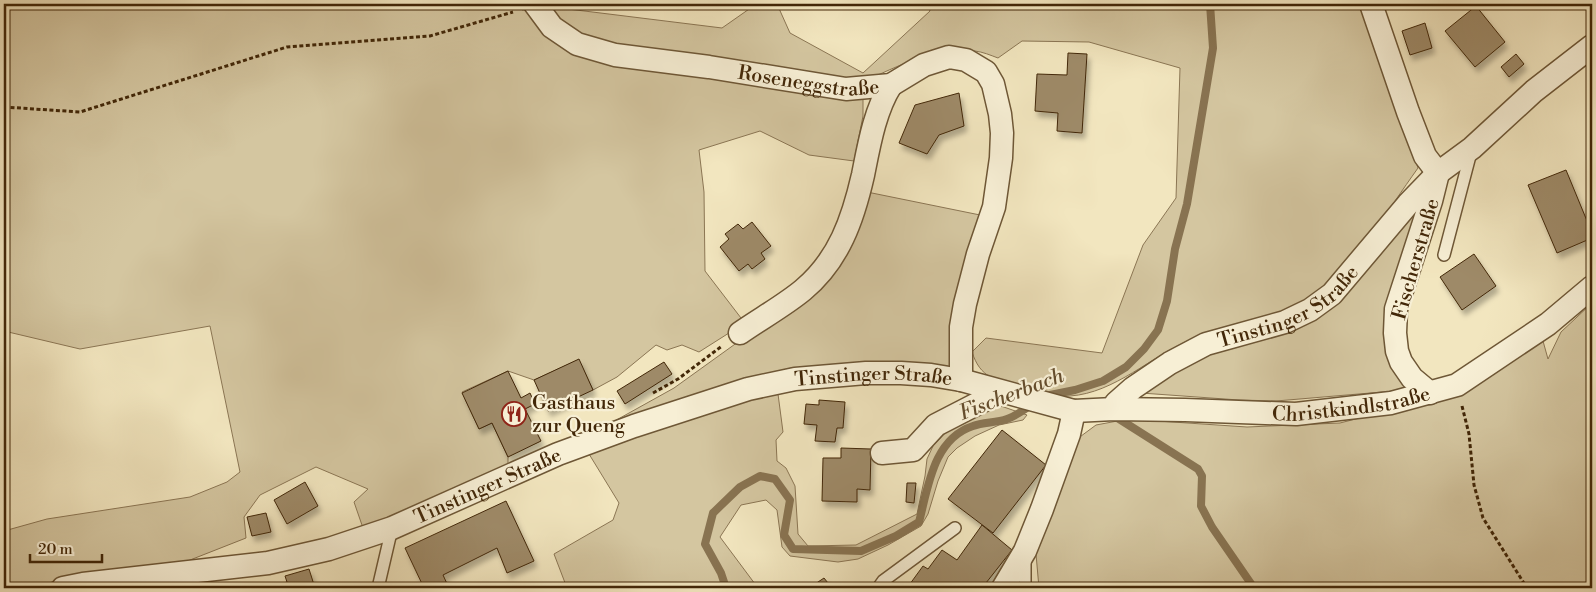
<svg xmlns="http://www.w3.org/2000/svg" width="1596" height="592" font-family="'Libre Bodoni',serif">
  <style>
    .green { fill: #d4c6a0; stroke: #8b7654 }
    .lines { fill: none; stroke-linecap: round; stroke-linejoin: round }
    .stream { stroke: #887351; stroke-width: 8 }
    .building { fill: #9e8a67; stroke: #422708; filter: url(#shadow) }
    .service-casing { stroke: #6e5736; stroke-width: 14 }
    .minor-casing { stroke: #6e5736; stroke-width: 25 }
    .path { stroke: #422708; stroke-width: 3; stroke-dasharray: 4 2.5; stroke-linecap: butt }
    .service { stroke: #f7efd5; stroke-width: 11 }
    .minor { stroke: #f7efd5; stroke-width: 22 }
    .labels { text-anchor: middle; stroke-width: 4.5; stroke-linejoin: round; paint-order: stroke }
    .street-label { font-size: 20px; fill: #422708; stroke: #f7efd5 }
    .poi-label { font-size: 20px; fill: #422708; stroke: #f7efd5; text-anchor: start }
    .water-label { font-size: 21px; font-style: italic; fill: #654d2c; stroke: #f7efd5 }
  </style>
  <defs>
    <filter id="shadow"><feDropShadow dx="3" dy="5.5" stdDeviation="2.5" flood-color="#0004"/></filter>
  </defs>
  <rect width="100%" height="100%" fill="#f2e6bf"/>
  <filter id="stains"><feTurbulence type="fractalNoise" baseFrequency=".004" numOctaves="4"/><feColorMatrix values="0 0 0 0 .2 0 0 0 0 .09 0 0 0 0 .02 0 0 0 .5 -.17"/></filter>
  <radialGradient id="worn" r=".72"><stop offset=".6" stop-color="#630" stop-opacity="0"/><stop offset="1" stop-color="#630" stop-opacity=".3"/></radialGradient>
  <g class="green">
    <path d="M4,4H521L522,10L560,8L722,28L752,7V4H777L790,33L863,73L930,11L928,4H1363L1418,168C1387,211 1356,264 1313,295C1278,321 1231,323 1192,339C1151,356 1115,393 1070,396C1048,398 1014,384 992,378C981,372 976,364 972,352L986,338L1102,353L1143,245L1176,198L1180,68L1089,42L1022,41L998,58C990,55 983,52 975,51C940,45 895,67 863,82V116L854,161L809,155L760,131L699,150L704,192L705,271L741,318L740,326L699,352L682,345L667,350L656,345L617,377L593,390L578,360L534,380L508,371L462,392L479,429L492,423L508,457V465L455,490L363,528L354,502L368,489L316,467L260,495L244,517L246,538L185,562L68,576L35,588H4V531L47,519L190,497L227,482L240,472L210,326L80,349L4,331Z"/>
    <path d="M867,192L985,216L954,365L946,369L791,368L742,381L593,433L674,388L813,288Z"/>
    <path d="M1422,199L1395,293L1405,387L1394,391L1276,401L1239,400L1141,393L1173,369L1207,355L1299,326Z"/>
    <path d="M1592,303V588H1039L1036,554L1073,442L1096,425L1128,419L1247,427L1340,423L1371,415L1543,341L1548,359L1561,332Z"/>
    <path d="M778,394L783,432L776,440L777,461L786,468L795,486L798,534L808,546L856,545L917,514L925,476L927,459L933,446L950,428L995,404L1027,415L1023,420L999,425L975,436L957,448L948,457L938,481L928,514L921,526L888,545L858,559L838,562L790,556L782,547L777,510L766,500L741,505L720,537L758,588H567L554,554L613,520L619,503L589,454L727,401Z"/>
  </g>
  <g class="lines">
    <g class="stream">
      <path d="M1045,396L1075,390L1103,381L1126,367L1144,349L1158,330L1167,301L1175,249L1187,204L1213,48L1210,4"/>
      <path d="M1116,417L1198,469L1202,476L1201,506L1212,527L1254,588"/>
      <path d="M726,588L721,573L705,544L713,513L740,487L760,476L775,479L790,500L784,535L793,549L861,551L896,536L919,522C928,488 933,439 973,426C983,422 996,423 1007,419C1016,416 1025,409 1033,404"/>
    </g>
  </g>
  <g class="building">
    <path d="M1476,6L1505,42L1475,67L1445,31Z"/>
    <path d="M1425,23L1432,48L1410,55L1402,31Z"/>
    <path d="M1068,53L1087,54L1082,133L1057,131L1058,113L1035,111L1037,74L1067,75Z"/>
    <path d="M1516,54L1524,64L1509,77L1501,67Z"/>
    <path d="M959,93L964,126L939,135L927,154L899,143L915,105Z"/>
    <path d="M1566,170L1592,233V238L1557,253L1528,185Z"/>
    <path d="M752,222L771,246L761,253L765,259L752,269L748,264L739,271L720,247L729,239L725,234L738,224L743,229Z"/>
    <path d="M1474,254L1496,286L1462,310L1440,277Z"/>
    <path d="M579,359L593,390L548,411L534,380Z"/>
    <path d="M664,362L672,374L625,404L617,391Z"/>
    <path d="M508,371L521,398L530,393L535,404L525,409L541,441L508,457L492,423L479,429L462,393Z"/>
    <path d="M819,400L845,402L843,428H837L835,442L815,441L817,425L804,424L806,404L819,405Z"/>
    <path d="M1002,430L1046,465L993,533L948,499Z"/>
    <path d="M841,448L871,449L870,490L857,489V502L822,501L823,458H841Z"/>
    <path d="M305,482L318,506L287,524L274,500Z"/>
    <path d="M907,483H916L914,503L906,502Z"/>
    <path d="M506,501L534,561L507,573L497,548L443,575L449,588H424L405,548Z"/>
    <path d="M266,513L271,532L252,536L247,517Z"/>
    <path d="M982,525L1012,550L982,588H907L923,566L928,569L942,550L957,560Z"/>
    <path d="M309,569L315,588H266L287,582L285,576Z"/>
    <path d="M824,578L832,588H809Z"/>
  </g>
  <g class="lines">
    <defs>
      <g id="service">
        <path d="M1444,255L1471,152"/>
        <path d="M1025,558V588"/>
        <path d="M378,588L392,528"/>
        <path d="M878,588L883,581L955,528"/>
      </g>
      <g id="minor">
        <path id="s1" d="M535,4L552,27L577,44L615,55L709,67L846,89L891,85L924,65L949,57L966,60L986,72L993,84L1000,114L1002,133L1001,158L994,207L978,254L965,304L961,327V380"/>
        <path d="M1371,4L1408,112L1425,156L1438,173L1431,201L1396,309L1395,333L1397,351L1401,362L1412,378L1430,393"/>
        <path d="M740,333C760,319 785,305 803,290C839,260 853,219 863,175C869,145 875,110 891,85"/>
        <path id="s2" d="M1114,409L1116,403L1133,388L1170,363L1206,344L1285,322L1310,310L1332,294L1408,204L1438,173L1472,148L1534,91L1592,46"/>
        <path d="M882,453L913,450L936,425L1000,392"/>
        <path id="s3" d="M63,588L83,584L268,563L329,549L392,528L558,454L634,426L748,389L795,379L866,373H901L931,375L961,380L1074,411L1114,409L1185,410L1296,414L1391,403L1457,385L1548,324L1592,287"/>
        <path d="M1003,588L1025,551L1042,509L1069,434L1074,411"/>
      </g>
    </defs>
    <use href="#service" class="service-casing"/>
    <use href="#minor" class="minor-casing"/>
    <g class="path">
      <path d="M4,107L80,112L287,47L430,36L513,12"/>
      <path d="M653,393L678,379L722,346"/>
      <path d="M1462,406L1469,434L1474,485L1483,518L1527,588"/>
    </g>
    <use href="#service" class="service"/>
    <use href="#minor" class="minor"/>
  </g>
  <defs>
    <symbol id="restaurant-ring" viewBox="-11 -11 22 22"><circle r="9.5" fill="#f7efd5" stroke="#8f2418" stroke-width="1.5"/><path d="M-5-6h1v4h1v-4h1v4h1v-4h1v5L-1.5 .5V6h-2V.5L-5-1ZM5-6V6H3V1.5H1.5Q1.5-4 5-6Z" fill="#8f2418"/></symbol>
  </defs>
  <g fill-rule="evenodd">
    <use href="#restaurant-ring" x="500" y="400" width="28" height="28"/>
  </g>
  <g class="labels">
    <g class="street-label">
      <text dy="7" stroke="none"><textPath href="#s1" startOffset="294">Roseneggstraße</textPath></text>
      <text transform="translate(1415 259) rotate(-74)" y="7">Fischerstraße</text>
      <text dy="7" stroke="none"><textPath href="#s2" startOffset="206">Tinstinger Straße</textPath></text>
      <text dy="7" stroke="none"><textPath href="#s3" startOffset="845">Tinstinger Straße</textPath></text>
      <text dy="7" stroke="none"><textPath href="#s3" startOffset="1328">Christkindlstraße</textPath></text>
      <text dy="7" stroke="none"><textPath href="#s3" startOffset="440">Tinstinger Straße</textPath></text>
    </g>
    <g class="poi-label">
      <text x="532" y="409">Gasthaus<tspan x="532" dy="23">zur Queng</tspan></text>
    </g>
    <g class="water-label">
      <text transform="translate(1011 394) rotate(-21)" y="7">Fischerbach</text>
    </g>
  </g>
  <rect width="1596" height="592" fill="none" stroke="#f2e6bf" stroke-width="20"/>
  <rect x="5" y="5" width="1586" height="582" fill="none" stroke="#422708" stroke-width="2.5"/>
  <rect x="10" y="10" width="1576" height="572" fill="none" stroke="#422708"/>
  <path d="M30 554v8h72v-8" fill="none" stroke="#422708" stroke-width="2.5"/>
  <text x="38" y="554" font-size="15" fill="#422708" stroke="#f7efd5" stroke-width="4" paint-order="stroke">20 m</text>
  <rect width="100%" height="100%" filter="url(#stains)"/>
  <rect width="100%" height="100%" fill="url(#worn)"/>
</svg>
